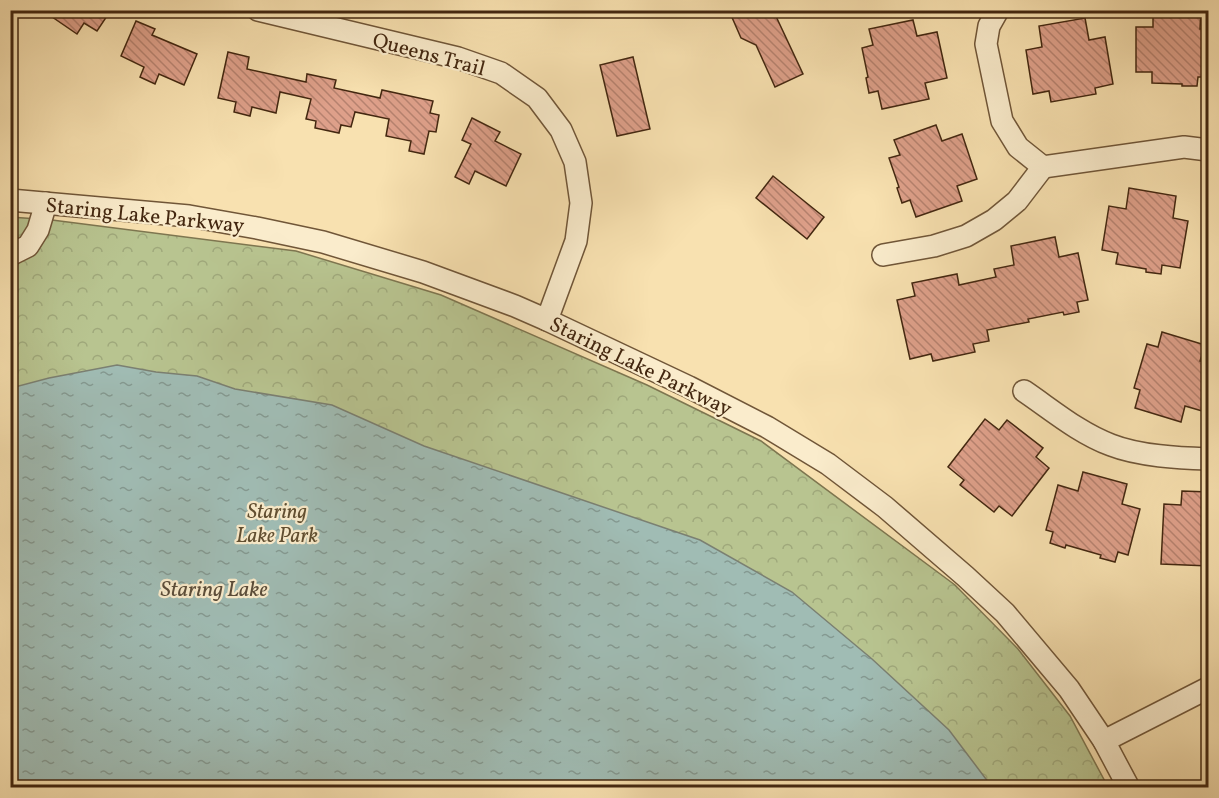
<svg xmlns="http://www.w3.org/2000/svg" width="1219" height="798" font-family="Vollkorn,serif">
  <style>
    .park { fill: url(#park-crowns); stroke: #7e7650; stroke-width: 1.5 }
    .water { fill: url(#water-ripples); stroke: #7b8072; stroke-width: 1.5 }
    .building { fill: url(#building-back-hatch); stroke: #432710; stroke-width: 1.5 }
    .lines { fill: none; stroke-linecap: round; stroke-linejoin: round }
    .minor-casing { stroke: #705638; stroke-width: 24 }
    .minor { stroke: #faeccc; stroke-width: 21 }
    .labels { text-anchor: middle; stroke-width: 4.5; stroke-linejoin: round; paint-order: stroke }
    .street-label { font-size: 21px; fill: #432710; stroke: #faeccc }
    .park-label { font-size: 21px; font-style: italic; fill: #604e30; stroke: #faeccc }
    .water-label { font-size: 22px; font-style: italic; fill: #5a4c39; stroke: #faeccc }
  </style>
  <defs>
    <pattern id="park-crowns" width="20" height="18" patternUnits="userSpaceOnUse" patternTransform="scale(1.5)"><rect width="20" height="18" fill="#b8c490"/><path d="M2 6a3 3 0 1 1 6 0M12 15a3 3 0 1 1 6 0" fill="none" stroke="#9fa87b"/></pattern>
    <pattern id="water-ripples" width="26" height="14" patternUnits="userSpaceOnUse" patternTransform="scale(1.5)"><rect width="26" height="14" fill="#a0bcb4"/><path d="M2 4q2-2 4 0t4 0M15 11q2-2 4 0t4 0" fill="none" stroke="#849991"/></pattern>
    <pattern id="building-back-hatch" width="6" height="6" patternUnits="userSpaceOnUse" patternTransform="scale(1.5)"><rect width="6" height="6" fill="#dea08a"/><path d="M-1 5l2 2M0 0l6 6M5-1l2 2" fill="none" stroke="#b6826f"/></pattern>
  </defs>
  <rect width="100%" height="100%" fill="#f8e1b0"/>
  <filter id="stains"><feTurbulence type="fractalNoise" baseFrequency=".00333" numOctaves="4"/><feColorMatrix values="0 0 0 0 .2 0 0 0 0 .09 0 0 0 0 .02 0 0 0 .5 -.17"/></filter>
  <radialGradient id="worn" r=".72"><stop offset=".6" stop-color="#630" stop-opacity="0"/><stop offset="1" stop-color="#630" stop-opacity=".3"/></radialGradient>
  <path class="park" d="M10,217L52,220L296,251L441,295L647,385L761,441L955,585L1018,649L1070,716L1108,787H11Z"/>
  <path class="water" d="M117,365L156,372L197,376L235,389L332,405L424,446L700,540L792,592L872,659L949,730L992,787H11V388L49,378Z"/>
  <g class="building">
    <path d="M42,10H111L97,31L84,23L77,34Z"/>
    <path d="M741,10H773L803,74L775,87L756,45L741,38L731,15Z"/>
    <path d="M1153,10H1201L1200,29H1209V77H1198L1197,86H1182V84L1152,83V72H1136V27H1153Z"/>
    <path d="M1085,18L1089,40L1105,37L1113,84L1095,88L1096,94L1051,102L1049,91L1033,94L1026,50L1042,47L1039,26Z"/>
    <path d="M913,20L917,36L937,32L947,78L925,83L929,99L882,109L878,91L869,93L866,78L868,77L862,48L873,45L869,29Z"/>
    <path d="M136,21L155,29L152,35L197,54L184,85L159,74L155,84L140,77L144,67L121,56Z"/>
    <path d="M228,52L249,57L247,69L306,82L307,74L336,80L334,88L380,98L382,90L433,101L430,113L439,115L436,132L429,131L424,154L409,151L411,141L386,136L389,119L355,112L351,127L341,125L339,133L315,128L316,121L306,119L311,99L280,92L276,113L252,107L250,116L234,112L236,102L218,98Z"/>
    <path d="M633,57L650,129L617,136L600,65Z"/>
    <path d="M472,118L500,132L495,141L521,154L506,186L475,171L469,184L455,177L471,144L462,140Z"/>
    <path d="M936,125L942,141L962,134L977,179L957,186L962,201L916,217L910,200L902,203L897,188L899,187L889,158L900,155L894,140Z"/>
    <path d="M773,176L824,217L807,239L756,198Z"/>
    <path d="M1129,188L1176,196L1173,218L1188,221L1180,268L1162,265L1161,274L1146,272V269L1116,264L1118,253L1102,250L1109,206L1126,209Z"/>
    <path d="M1055,237L1059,257L1078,253L1088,300L1077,302L1079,312L1064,315L1063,312L1028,319L1029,322L987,330L989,341L973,344L975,352L933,361L931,354L910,359L897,300L915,296L912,283L957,274L959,285L996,277L994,269L1014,265L1011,246Z"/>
    <path d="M1162,332L1205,345L1200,361L1209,364V413L1185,406L1181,422L1135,408L1140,390L1134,388L1147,344L1158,347Z"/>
    <path d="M985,419L999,430L1007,420L1043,448L1036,457L1049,468L1012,516L999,506L994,512L960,485L964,480L948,467Z"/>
    <path d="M1083,472L1127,484L1122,504L1140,509L1128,555L1118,552L1115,562L1100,558L1101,555L1066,545L1065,548L1050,543L1053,532L1046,530L1058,485L1078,491Z"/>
    <path d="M1182,491L1209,492V566L1161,564L1164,504L1181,505Z"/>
  </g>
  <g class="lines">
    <defs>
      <g id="minor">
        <path d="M258,10L458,58L501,73L537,98L561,130L575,162L581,203L576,241L547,320"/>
        <path d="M998,10L989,26L986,44L1002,121L1018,147L1043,167L1184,147L1208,150"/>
        <path d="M10,200L189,216L257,228L323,242L423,272L515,306L547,320L689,387L767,427L828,464L885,507L965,576L1005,613L1069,689L1104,741L1129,788"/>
        <path d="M10,255L28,246L38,230L46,203"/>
        <path d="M883,255L934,246L966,236L994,220L1017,201L1043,167"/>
        <path d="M1024,391C1052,410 1079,433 1111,445C1139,456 1179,458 1208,459"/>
        <path d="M1104,741L1208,688"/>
      </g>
    </defs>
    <use href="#minor" class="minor-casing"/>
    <use href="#minor" class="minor"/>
  </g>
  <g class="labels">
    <g class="street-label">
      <text transform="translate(429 54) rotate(15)" y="7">Queens Trail</text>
      <text transform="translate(145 215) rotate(6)" y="7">Staring Lake Parkway</text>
      <text transform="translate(641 366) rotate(26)" y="7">Staring Lake Parkway</text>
    </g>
    <g class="park-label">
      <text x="277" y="518">Staring<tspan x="277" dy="24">Lake Park</tspan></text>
    </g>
    <g class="water-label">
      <text x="214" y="596">Staring Lake</text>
    </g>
  </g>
  <rect width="1219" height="798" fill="none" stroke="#f8e1b0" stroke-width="36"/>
  <rect x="12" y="12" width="1195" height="774" fill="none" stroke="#432710" stroke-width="3"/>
  <rect x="18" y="18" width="1183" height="762" fill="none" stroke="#432710" stroke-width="1.5"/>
  <rect width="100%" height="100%" filter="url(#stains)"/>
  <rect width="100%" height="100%" fill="url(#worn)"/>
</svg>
